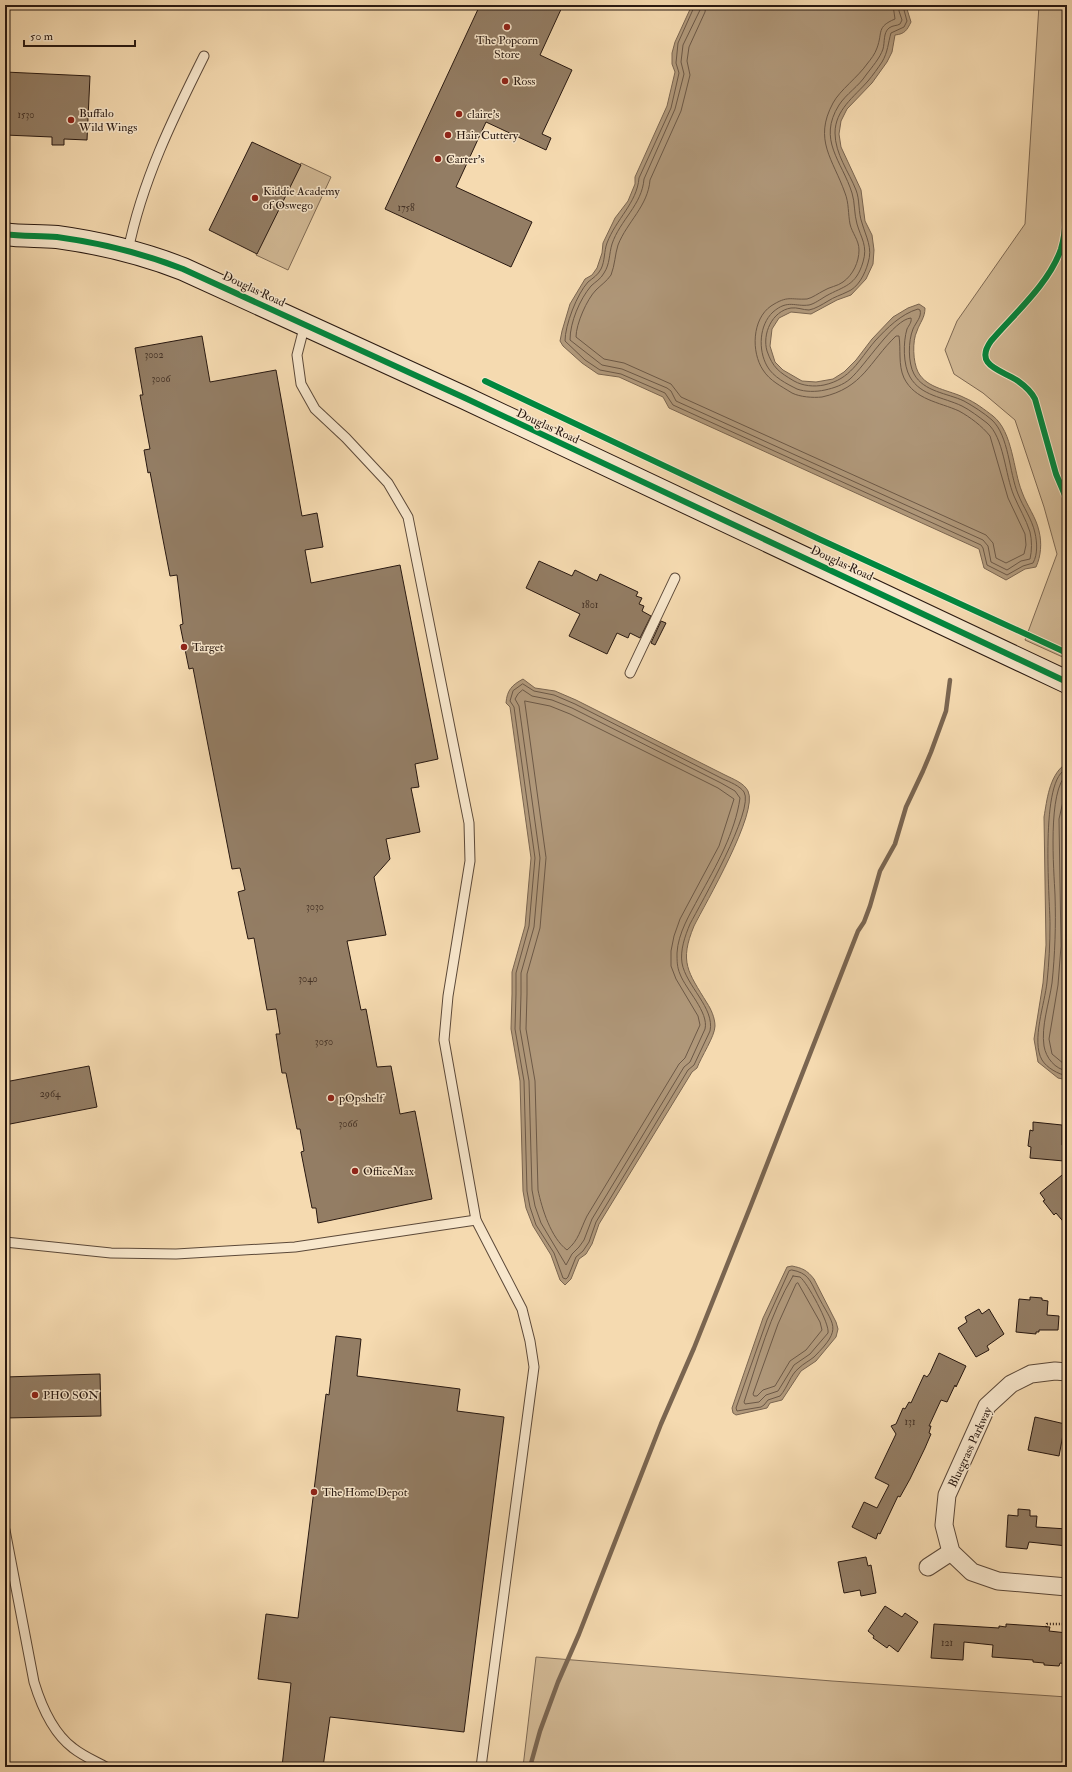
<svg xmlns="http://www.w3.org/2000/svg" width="1072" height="1772" font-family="'IM FELL Double Pica',serif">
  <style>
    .green { fill: #d2b995; stroke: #7e6953 }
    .water { fill: #b0987a; stroke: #7a6550 }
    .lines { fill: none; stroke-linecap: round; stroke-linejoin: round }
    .shore { stroke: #6c5846; stroke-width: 1 }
    .stream { stroke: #7a6550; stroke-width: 4.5 }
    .building { fill: #937d64; stroke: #291911 }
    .lane-casing { stroke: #5c4939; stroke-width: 11 }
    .street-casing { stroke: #5c4939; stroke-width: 19 }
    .secondary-casing { stroke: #291911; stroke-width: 24 }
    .path { stroke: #291911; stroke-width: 2.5; stroke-dasharray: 1 2; stroke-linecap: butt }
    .lane { stroke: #f8e7cc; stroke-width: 9 }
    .street { stroke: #f8e7cc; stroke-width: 17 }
    .secondary { stroke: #f8e7cc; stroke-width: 22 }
    .cycleway-casing { stroke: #f8e7cc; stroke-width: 8 }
    .cycleway { stroke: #00873e; stroke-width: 6 }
    .poi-dot { fill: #8f2418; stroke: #f8e7cc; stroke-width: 1.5 }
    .labels { text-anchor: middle; stroke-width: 3; stroke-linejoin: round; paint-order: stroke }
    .number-label { font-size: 10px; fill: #443226 }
    .poi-label { font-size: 12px; fill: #291911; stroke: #f8e7cc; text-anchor: start }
    .street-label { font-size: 12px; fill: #291911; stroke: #f8e7cc }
  </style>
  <rect width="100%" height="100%" fill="#f5dab0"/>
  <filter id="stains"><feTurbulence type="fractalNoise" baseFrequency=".005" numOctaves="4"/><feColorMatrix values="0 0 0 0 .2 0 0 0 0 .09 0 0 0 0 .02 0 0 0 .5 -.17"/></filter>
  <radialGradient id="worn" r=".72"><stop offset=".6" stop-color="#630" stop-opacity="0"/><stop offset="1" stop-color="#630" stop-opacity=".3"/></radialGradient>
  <g class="green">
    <path d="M1039,5H1067V659L1025,640L1057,554L1044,507L1015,420L983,393L954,374L945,350L957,321L1025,224Z"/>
    <path d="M301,163L331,177L288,270L256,255Z"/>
    <path d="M536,1657L832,1681L1067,1697V1767H523Z"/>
  </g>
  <g class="water">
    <path d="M692,5H909L907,9L911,22C907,30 905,34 895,35L892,52L887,62L872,83L847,109L841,121L839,134L841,147L861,190L865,221L872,235L874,250L873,264L866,279L851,295L837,300L811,314L791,312L779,318L772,329L770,346L775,362L783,370L802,381L816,382L833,379L844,372L856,360L872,339L893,317L908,308L919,304L925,308C925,318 920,322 917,331C912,341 913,362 918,372C927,389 950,390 965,398C975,402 985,410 993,416C1013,432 1013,470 1022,492C1027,506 1036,517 1039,531C1042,543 1041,556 1036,567L1025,569L1006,580L984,568L979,549L669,408L663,397L619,377L598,374L582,363L563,346L560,341L562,331L570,304L585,279L592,275L597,268L602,253L603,243L615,218L628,201L635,184V177L667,106L675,72L672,64V53L675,42Z"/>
    <path d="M523,679L535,688L555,691L576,700L725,775C733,779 744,783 748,791C759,812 705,904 694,926C679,962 688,972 707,1003C711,1009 715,1018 715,1026C715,1036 701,1057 697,1068L692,1072L599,1224L592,1244L586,1254L579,1259L571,1279L565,1285L560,1280L551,1255L533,1226L526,1208L523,1191L520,1081L511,1029L512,994V972L525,926L531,858L510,707L506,703C507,690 512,685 523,679Z"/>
    <path d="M1064,765H1067V1080L1058,1078L1038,1062L1034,1039L1043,983L1046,945L1044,817C1047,800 1049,777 1064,765Z"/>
    <path d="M792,1266C802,1268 807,1270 814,1279L836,1322L838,1329L836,1337L816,1361L801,1371L782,1400L770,1403L767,1408L736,1415L733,1413L732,1408L763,1318L787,1267Z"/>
  </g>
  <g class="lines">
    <g class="shore">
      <path d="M695,5L678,43L676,63L679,73L671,108L639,178C637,203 616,219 607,243C604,251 605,261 601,269C598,275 593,278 588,282C577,294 565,325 565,341L585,360L600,370L621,374L665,393L673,405L981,545L983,548L987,565L1007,575L1023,566L1033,563C1038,554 1037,542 1035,533C1032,519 1023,507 1018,494C1009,472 1009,436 992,420C984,413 973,406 964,401C947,393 924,392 914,374C908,363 908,341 913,329C916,322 922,317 920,310L918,309C901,314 887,328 875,341C858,361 851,379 824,385C814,387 803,386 794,381C779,372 773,368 767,351C762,334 772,311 791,308C797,307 803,310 809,310C815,309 823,304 828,301C834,297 841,295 847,292C858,288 865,274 868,263C873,248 866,237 862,223C858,212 860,200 856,190C849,172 835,154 835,133C835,110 854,97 868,81C873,75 878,68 882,62C888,52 888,43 891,33L904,27L907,21L904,10V5"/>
      <path d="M700,5V10L683,45L681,62L684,74L675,109L644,179C642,205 620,220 612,244C609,254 610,264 604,273C601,279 595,282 591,286C580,299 570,322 570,340L602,365L622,369L667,388L671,391L676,401L983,540L988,546L991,562L1007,570L1021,561L1030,559C1032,551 1032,540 1030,532C1026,519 1019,508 1014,496C1005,475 1004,437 987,423C979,417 970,410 962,406C943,397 921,396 910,377C903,365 903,342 907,329C909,325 912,322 911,318C894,319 865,366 850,379C843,385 834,388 825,390C816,392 805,392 797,389C787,384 773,377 767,366C758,350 759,325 773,312C788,299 795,307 809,305C814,304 821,299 826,296C844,286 856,286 863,262C868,246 861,238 857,224C854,214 855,202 852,193C842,161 817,140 839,105C846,94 859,86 866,75C872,67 880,58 883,49C885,42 883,33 889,28C893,25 897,26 900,24L902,20L899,11V5"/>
      <path d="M706,5L705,12L689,47L687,61L690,75L681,111L650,180C648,206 627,222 618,245C615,254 615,265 611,275C607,281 601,285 596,290C587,299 576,324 576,337L604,359L624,363L671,384L681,397L986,535L993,543L996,558L1006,563L1024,554L1026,545L1025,534L1008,498L990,436C982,426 970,417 959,411C939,402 915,400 904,378C898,365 901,349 899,336H896C869,362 863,388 822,397C813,398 800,397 792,393C781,386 770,381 763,370C751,352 752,319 771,306C788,295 790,300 807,299C812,298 819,293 823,291C829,287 838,286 843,282C853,275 859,262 859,250C859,240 852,233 850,224C848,214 849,203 845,193C833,159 813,140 833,103C840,90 858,77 867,64C871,59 875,54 877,48C883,32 876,27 895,19L893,5"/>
      <path d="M523,684L534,691L554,695L575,704L723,779C730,782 740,786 744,792C755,809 700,905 690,924C685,936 680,950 682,963C686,986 715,1008 710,1031L694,1065L688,1070L596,1222L589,1242L583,1251L576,1257L568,1277L566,1279L563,1278L554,1253L536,1225L530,1207L527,1191L524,1081L515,1029L516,994V973L529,926L535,858L514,707L510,701L513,691Z"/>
      <path d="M523,690L532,696L552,700L572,708L721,783L735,791L740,798C735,833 716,866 699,897C690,914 678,933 677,953C677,961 677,967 680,974C686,990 709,1012 705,1029L690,1062L684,1067L592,1219L584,1240L579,1247L572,1254L566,1265L541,1223L535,1206L532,1190L529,1081L520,1029L521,994V973L534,927L540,858L519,706L515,699L518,694Z"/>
      <path d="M525,701L550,706L570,714L718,788L734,799L719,846L680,919L674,936L671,951V966L676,979L698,1016L700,1025L685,1058L679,1064L587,1216C580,1230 579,1240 567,1250C551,1238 542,1209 538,1190L535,1081L526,1029L527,994V974L540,928L546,858Z"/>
      <path d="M1067,769C1039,776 1050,900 1050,924C1050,944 1049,963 1047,982C1045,1003 1031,1041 1042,1060C1047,1068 1058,1074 1067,1076"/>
      <path d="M1067,774C1047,790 1054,871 1055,895C1056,925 1055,954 1052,983C1049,1004 1041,1026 1044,1046C1046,1058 1055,1069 1067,1071"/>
      <path d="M1067,784L1059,819L1061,946L1058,985L1049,1039L1052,1054L1064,1064L1067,1065"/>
      <path d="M792,1270C808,1273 810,1280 817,1294C833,1326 844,1327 814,1357C809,1361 803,1364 799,1368C790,1375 788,1387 780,1396L768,1400L764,1405L761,1407L737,1411L736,1408L767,1320L789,1271Z"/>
      <path d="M793,1276L800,1277C807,1282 830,1324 828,1333L810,1354L794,1365L778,1391L766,1395L759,1402L745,1404L744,1402C758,1360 770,1314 793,1276Z"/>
      <path d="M798,1283L820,1322L822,1330L806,1350L790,1361L775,1386L763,1390L757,1396H754L753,1394L778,1324L796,1284Z"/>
    </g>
    <path class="stream" d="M530,1767L540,1731L558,1682L579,1634L661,1424L694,1348L751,1205L858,931L864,922L870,906L880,871L895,844L906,807L923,771L931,752L946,711L950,680"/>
  </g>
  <g class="building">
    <path d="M480,5H563L540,55L572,70L542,134L551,138L546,150L486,122L456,187L532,222L511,267L385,209Z"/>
    <path d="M5,72L90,76L87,140L64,139V145H52V137L5,135Z"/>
    <path d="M252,142L301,165L257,254L209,230Z"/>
    <path d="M202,336L210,382L276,370L302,516L317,513L323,547L305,550L311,583L400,565L438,759L415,764L419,787L411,788L420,832L386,839L390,859L374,877L386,935L347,941L361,1010L366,1009L377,1067L391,1066L400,1114L415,1111L432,1199L318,1223L316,1208H312L301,1152L304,1151L300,1129H297L286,1073H282L276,1034H280L276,1009L267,1010L254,938L248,939L238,892L245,890L240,868L232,869L193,668L189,669L180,625L183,624L177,575L170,576L150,472L148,473L144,450L150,449L140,395H143L135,348Z"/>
    <path d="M539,561L572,576L575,570L597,581L600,574L638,592L636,596L642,598L639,604L644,606L642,611L651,616L640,638L630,633L628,638L617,633L607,654L569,636L580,614L526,588Z"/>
    <path d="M661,621L666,623L655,645L651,643Z"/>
    <path d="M89,1066L97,1107L5,1125V1082Z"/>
    <path d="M1033,1122L1062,1125V1145L1065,1146L1064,1161L1030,1158L1031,1147L1028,1146L1030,1130L1033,1131Z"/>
    <path d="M1067,1171V1226L1056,1213L1054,1215L1043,1201L1045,1200L1040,1193Z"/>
    <path d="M1030,1297L1042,1298V1300L1048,1301L1047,1315L1059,1316L1058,1330H1039V1332H1036V1334L1016,1332L1019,1299L1030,1300Z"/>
    <path d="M979,1309L982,1314L989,1309L1004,1334L987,1346L989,1350L976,1357L958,1328L967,1322L965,1317Z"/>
    <path d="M336,1336L361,1339L357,1376L460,1389L457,1411L504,1417L464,1732L330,1717L323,1767H282L291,1683L258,1679L266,1614L298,1618L326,1394L329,1395Z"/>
    <path d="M939,1353L966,1366L956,1387L955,1385L947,1402L941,1400L929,1426H931L929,1433L931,1434L925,1448L910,1479L900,1497L898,1496L880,1534L878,1533L876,1539L852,1527L864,1502L877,1508L889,1485L875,1478L896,1434L891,1426L896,1424L903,1408L905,1409L909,1402L911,1403L924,1375L927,1377L930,1373Z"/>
    <path d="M100,1374L101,1416L5,1418V1377Z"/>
    <path d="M1035,1417L1065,1424L1059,1456L1028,1450Z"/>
    <path d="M1018,1509L1030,1510V1516H1037L1036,1527L1067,1529V1546L1029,1542L1027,1549L1006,1547L1008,1515L1018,1516Z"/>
    <path d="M866,1557L868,1566L871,1565L876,1593L861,1596L860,1590L844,1593L838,1562Z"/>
    <path d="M885,1606L902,1617L905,1613L918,1622L898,1652L889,1645L887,1648L873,1638L874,1636L868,1631Z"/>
    <path d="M934,1624L999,1628V1626L1006,1627V1624L1050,1627L1049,1631L1067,1633V1664L1060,1663L1059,1666L1044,1665V1663L1033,1662V1660L992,1657L993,1645L964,1642L963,1660L931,1658Z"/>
  </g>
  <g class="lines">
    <defs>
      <g id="lane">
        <path d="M128,251C142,181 173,118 204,56"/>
        <path d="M305,324L297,355L301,384L315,409L346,438L388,483L408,517L469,823L470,861L448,996L444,1040L476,1220L522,1309L530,1341L534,1367L481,1767"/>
        <path d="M630,673L675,578"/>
        <path d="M5,1242L111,1253L176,1254L295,1247L476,1220"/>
        <path d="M5,1530L34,1682C41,1705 53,1733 73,1748C83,1756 95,1761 106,1767"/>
      </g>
      <g id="street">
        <path d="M1067,1372L1055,1371L1031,1374L1011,1384L987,1406L947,1495L944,1525L951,1552L972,1572L998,1581L1067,1587"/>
        <path d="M928,1567L951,1552"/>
      </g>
      <path id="secondary" d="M5,234C22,237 40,235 57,237C101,243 142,253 183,269L465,398L1067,682"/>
    </defs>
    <use href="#lane" class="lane-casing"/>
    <use href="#street" class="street-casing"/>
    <use href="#secondary" class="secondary-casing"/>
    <path class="path" d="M1046,1627L1047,1624H1062"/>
    <use href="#lane" class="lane"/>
    <use href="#street" class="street"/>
    <use href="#secondary" class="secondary"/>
    <defs>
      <g id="cycleway">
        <path d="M1067,155C1066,182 1069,223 1061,249C1049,284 1014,314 991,341C973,366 1002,370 1018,381C1025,386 1031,391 1035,399L1056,474L1067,500"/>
        <path d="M5,234C22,237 40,235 57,237C101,243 142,253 183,269L465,398L1067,682"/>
        <path d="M485,381L819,539L1067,653"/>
      </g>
    </defs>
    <use href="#cycleway" class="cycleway-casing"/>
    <use href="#cycleway" class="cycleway"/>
  </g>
  <g class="poi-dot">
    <circle cx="507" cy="27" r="4"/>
    <circle cx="505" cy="81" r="4"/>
    <circle cx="459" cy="114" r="4"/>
    <circle cx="71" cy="120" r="4"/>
    <circle cx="448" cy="135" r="4"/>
    <circle cx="438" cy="159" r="4"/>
    <circle cx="255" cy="198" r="4"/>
    <circle cx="184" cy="647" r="4"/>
    <circle cx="331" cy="1098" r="4"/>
    <circle cx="355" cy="1171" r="4"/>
    <circle cx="35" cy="1395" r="4"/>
    <circle cx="314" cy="1492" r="4"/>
  </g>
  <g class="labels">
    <g class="number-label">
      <text x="26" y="118">1530</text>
      <text x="406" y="211">1758</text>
      <text x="154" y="358">3002</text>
      <text x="161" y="382">3006</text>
      <text x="590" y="608">1801</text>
      <text x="315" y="910">3030</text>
      <text x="308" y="982">3040</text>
      <text x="324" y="1045">3050</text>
      <text x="50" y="1097">2964</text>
      <text x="348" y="1127">3066</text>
      <text x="910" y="1425">131</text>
      <text x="947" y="1646">121</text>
    </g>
    <g class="poi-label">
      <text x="507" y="44" text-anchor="middle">The Popcorn<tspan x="507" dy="14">Store</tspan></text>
      <text x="513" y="85">Ross</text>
      <text x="79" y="117">Buffalo<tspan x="79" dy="14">Wild Wings</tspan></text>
      <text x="467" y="118">claire's</text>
      <text x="456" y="139">Hair Cuttery</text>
      <text x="446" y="163">Carter's</text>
      <text x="263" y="195">Kiddie Academy<tspan x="263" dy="14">of Oswego</tspan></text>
      <text x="192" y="651">Target</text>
      <text x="339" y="1102">pOpshelf</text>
      <text x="363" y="1175">OfficeMax</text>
      <text x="43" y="1399">PHO SON</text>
      <text x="322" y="1496">The Home Depot</text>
    </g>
    <g class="street-label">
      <text transform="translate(254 289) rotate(25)" y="4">Douglas Road</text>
      <text transform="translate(548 426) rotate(25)" y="4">Douglas Road</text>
      <text transform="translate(842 563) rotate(25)" y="4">Douglas Road</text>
      <text transform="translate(970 1447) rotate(-65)" y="4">Bluegrass Parkway</text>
    </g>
  </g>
  <rect width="1072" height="1772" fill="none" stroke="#f5dab0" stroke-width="20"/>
  <rect x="6" y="6" width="1060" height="1760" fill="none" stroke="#291911" stroke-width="2"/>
  <rect x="10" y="10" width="1052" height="1752" fill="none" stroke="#291911"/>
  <path d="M24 40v6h111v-6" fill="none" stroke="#291911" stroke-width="2"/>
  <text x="30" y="40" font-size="12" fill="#291911" stroke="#f8e7cc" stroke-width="3" paint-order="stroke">50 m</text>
  <rect width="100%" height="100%" filter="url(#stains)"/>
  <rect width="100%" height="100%" fill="url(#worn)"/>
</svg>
